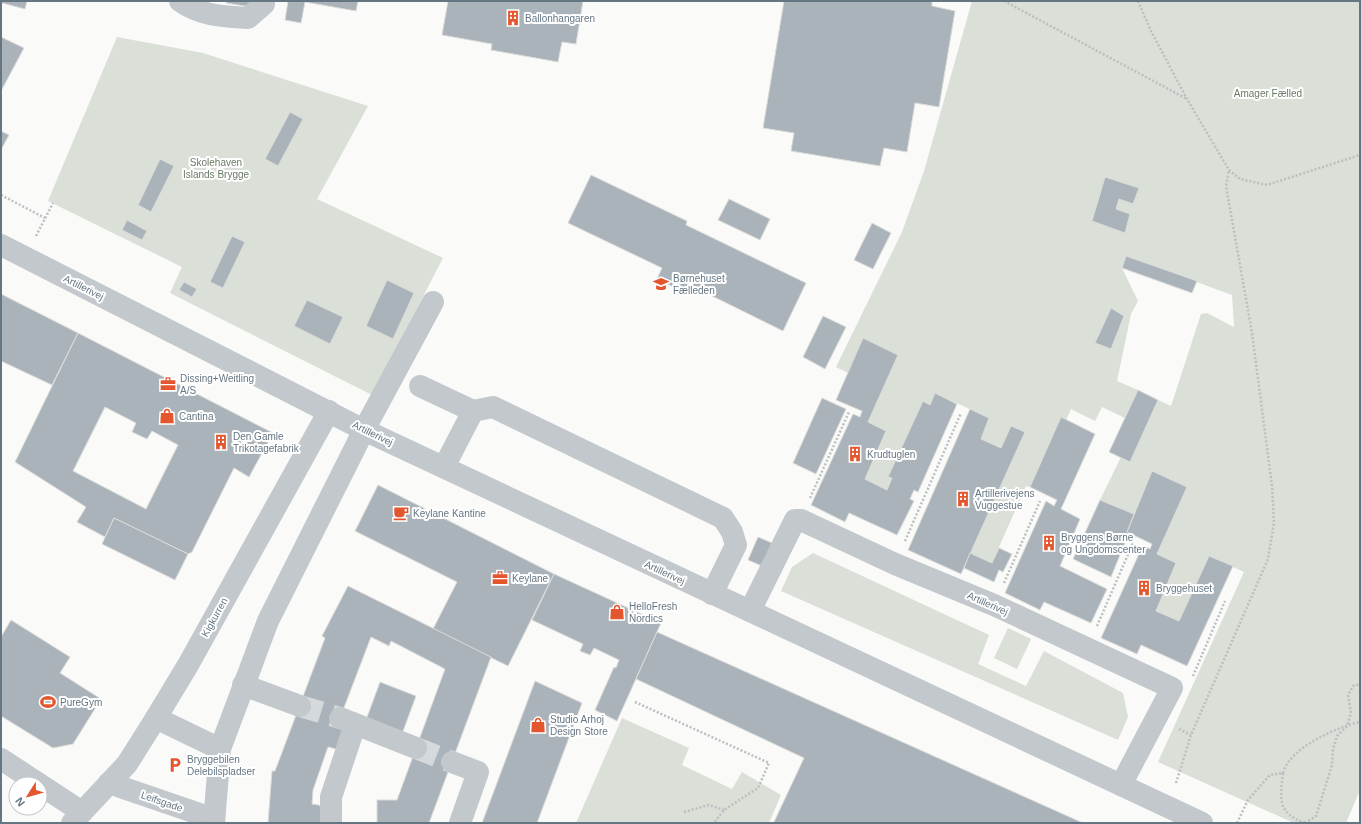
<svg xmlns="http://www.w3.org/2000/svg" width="1361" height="824" font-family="Helvetica,sans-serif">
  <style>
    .green { fill: #dadfd7 }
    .building { fill: #aab3b9; stroke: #dcdcda; fill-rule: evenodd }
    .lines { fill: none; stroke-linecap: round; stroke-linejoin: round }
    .minor-tunnel { stroke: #d5d9db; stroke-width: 22; stroke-dasharray: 22 11; stroke-linecap: butt }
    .path { stroke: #bbbfc2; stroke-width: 2.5; stroke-dasharray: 2 2; stroke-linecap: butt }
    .minor { stroke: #c3c8cc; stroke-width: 22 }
    .labels { text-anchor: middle; stroke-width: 4; stroke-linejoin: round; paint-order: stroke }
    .poi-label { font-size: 10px; fill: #657683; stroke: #fff; text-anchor: start }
    .park-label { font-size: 10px; fill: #687a64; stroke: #fff }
    .street-label { font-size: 10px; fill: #657683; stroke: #fff }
  </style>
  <rect width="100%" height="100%" fill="#fafaf8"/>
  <g class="green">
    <path d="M972,1H1360V790L1346,823H1294L1158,762L1244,572L1209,556L1179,621L1156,611L1176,564L1157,554L1186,487L1152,471L1134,514L1100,500L1121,457L1130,461L1158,400L1171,406L1201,314L1207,313L1234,327L1232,295L1126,256L1122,268L1138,301L1131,314L1117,381L1138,390L1125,418L1102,407L1095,421L1071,409L1066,420L1061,418L1030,487L1026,486L992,563L970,553L1025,432L1011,426L1001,448L981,439L989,418L935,393L930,405L923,402L889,477L892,478L887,490L865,479L886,432L868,422L898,355L863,339L848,373L836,367L902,232L924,171Z"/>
    <path d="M117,37L203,53L368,106L317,199L443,258L372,395L170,293L182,267L48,201Z"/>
    <path d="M813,553L989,635L978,664L1026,686L1044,651L1123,693L1128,717L1118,740L781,591L792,567Z"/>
    <path d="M1008,628L1031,639L1017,669L994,658Z"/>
    <path d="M622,718L689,748L682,765L732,789L742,772L781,795L769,823H576Z"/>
  </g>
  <g class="building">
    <path d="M2,1H27L25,9L2,3Z"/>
    <path d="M227,1H252L251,7L226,3Z"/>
    <path d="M288,1H358L356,11L305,2L301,23L285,20Z"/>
    <path d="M448,1H583L576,44L562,42L558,62L491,50L492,44L442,35Z"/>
    <path d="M784,1H932V6L955,11L939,107L915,103L907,152L884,148L880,166L791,151L794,133L763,128Z"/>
    <path d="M1,37L24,48L1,91Z"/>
    <path d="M290,112L303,119L278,166L265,159Z"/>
    <path d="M1,131L9,135L1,150Z"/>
    <path d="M160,159L174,166L151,212L138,205Z"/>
    <path d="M591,175L687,221L686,225L806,283L783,331L694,287L690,295L657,279L662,268L568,223Z"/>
    <path d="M1105,177L1139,188L1133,204L1119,199L1116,209L1130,214L1125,233L1092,221Z"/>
    <path d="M729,199L770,219L760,240L718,220Z"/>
    <path d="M127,220L147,231L142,240L122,230Z"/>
    <path d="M872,223L891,233L873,269L854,260Z"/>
    <path d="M232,236L245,242L223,288L210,282Z"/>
    <path d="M1126,256L1197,281L1192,293L1122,268Z"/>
    <path d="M387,280L414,293L393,339L366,326Z"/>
    <path d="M184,282L197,289L192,297L179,290Z"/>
    <path d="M1,294L78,333L52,385L1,361Z"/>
    <path d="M307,300L343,317L330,344L294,326Z"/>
    <path d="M1111,308L1124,316L1111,349L1095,343Z"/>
    <path d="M823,316L846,327L825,369L803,357Z"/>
    <path d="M78,333L273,433L249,477L234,468L192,552L188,554L114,518L105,537L77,522L86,507L15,462ZM105,407L136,423L132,432L147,439L152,431L178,445L146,509L73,471Z"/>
    <path d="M863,338L898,355L868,422L886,431L865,479L887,490L892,478L888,477L923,401L930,405L935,393L957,404L918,492L914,490L910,499L914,501L897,535L849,513L845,522L811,505L853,414L860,417L862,411L836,400Z"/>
    <path d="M1138,390L1158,400L1130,462L1109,452Z"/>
    <path d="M822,398L846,409L816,474L793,463Z"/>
    <path d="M970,409L989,418L981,439L1001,448L1011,426L1025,432L961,574L908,550Z"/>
    <path d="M1061,417L1095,434L1061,509L1080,519L1060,566L1107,589L1091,623L1044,602L1040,610L1005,593L1046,501L1054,506L1057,500L1030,487Z"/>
    <path d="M1152,471L1187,487L1157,554L1176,563L1156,611L1179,621L1209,556L1233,566L1187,666L1141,645L1137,654L1101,638L1143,545L1150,549L1152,544L1127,532Z"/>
    <path d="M378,485L554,574L508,666L433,629L457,582L355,531Z"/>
    <path d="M1100,500L1134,514L1127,532L1129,533L1111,577L1073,559Z"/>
    <path d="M114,518L188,554L175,580L102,544Z"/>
    <path d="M758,537L772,543L762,566L748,560Z"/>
    <path d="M999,548L1012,554L1003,572L999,570L994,582L964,568L970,553L992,563Z"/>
    <path d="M554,574L661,623L617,721L595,710L614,667L616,668L619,660L594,648L590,655L580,651L583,644L532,620Z"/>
    <path d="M348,586L491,657L429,823H377V800H397L445,669L391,641L389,646L371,637L340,718L343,728L336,749L328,747L313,790L312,804L319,805L323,810L322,823H268L272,771H275L325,638L322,636Z"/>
    <path d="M11,620L70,657L60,673L101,699L73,744L53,748L1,716V637Z"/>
    <path d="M657,632L1083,823H776L774,822L804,758L636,679Z"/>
    <path d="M535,681L582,703L537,823H482Z"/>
    <path d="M380,682L416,696L402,734L366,720Z"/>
  </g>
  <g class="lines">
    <g class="minor-tunnel">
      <path d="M300,706L340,718"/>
      <path d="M416,748L452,762"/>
    </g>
    <g class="path">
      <path d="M1004,1L1187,99"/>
      <path d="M1138,1L1151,31L1187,99L1229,170L1240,179L1267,185L1360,155"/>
      <path d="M1,195L45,218"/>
      <path d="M36,236L53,203"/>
      <path d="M810,498L849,412"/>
      <path d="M905,541L961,413"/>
      <path d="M1004,583L1040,501"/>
      <path d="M1097,626L1133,543"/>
      <path d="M1193,676L1225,601"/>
      <path d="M635,702L769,763L758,788L724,810L714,823"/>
      <path d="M1179,729L1191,735"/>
      <path d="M1283,773C1280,799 1277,813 1305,823"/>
      <path d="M1176,783L1191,735L1268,559L1274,523L1272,486L1252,333L1226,186L1229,170"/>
      <path d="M684,812L709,805L724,810"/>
      <path d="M1237,823L1248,800L1270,775L1283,773C1289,748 1337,727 1360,722"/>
      <path d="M1305,823L1316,816L1332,765L1333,749L1337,736L1347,726L1351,713L1348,695L1353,686L1360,684"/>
    </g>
    <g class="minor">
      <path d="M180,1C201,16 223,16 248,18L264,4V1"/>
      <path d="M1,245L364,430L1202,823"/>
      <path d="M420,386L473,411"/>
      <path d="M444,467L473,411L493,407L723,518L732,532L736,545L712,594"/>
      <path d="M750,611L795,520H801L895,564L994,605L1172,688L1121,785"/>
      <path d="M243,685L300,706"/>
      <path d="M156,718L220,749"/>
      <path d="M340,718L416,748"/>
      <path d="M1,759L82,812"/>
      <path d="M452,762L478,772L460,823"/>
      <path d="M109,783L214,819"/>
      <path d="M72,823L127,764L156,718L188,665L329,411"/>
      <path d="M214,823L220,749L268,621L364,430L433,302"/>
      <path d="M331,823V797L355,725"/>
    </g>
  </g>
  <defs>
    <symbol id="building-bare" viewBox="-9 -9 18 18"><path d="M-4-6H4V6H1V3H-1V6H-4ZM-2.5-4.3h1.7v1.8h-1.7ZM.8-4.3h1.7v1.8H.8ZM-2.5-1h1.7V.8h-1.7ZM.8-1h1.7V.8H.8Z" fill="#e4572e" stroke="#fff" stroke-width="2.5" paint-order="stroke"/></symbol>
    <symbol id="school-bare" viewBox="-9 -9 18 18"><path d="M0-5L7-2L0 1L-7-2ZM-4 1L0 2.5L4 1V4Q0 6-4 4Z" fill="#e4572e" stroke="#fff" stroke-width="2.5" paint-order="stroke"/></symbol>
    <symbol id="office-bare" viewBox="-9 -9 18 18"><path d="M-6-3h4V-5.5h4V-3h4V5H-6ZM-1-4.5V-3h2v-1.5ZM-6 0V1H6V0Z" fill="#e4572e" stroke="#fff" stroke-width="2.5" paint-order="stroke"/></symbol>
    <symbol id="shop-bare" viewBox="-9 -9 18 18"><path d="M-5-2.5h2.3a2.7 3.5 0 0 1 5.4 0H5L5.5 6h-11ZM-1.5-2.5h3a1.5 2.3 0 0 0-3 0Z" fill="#e4572e" stroke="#fff" stroke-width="2.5" paint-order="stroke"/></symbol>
    <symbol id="cafe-bare" viewBox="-9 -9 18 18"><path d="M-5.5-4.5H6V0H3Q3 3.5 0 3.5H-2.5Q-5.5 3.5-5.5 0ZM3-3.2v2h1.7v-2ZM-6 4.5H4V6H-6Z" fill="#e4572e" stroke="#fff" stroke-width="2.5" paint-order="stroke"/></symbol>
    <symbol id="stadium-bare" viewBox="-9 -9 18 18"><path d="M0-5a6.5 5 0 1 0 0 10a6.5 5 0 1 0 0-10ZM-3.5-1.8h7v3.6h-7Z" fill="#e4572e" stroke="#fff" stroke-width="2.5" paint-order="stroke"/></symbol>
    <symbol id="parking-bare" viewBox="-9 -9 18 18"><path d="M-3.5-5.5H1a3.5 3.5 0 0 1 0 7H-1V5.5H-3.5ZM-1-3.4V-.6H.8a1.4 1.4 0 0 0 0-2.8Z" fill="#e4572e" stroke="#fff" stroke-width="2.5" paint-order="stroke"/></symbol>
  </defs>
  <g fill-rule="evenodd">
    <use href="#building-bare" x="502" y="7" width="22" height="22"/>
    <use href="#school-bare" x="650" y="273" width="22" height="22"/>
    <use href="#office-bare" x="157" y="373" width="22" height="22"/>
    <use href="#shop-bare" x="156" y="405" width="22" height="22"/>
    <use href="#building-bare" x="210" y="431" width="22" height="22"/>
    <use href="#building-bare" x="844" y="443" width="22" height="22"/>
    <use href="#building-bare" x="952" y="488" width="22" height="22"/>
    <use href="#cafe-bare" x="390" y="502" width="22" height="22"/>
    <use href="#building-bare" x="1038" y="532" width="22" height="22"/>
    <use href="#office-bare" x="489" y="567" width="22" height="22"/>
    <use href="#building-bare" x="1133" y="577" width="22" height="22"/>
    <use href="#shop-bare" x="606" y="601" width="22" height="22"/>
    <use href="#stadium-bare" x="37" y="691" width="22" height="22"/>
    <use href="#shop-bare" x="527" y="714" width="22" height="22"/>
    <use href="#parking-bare" x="164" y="754" width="22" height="22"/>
  </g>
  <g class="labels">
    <g class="poi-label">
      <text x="525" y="22">Ballonhangaren</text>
      <text x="673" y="282">Børnehuset<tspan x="673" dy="12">Fælleden</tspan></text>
      <text x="180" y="382">Dissing+Weitling<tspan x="180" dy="12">A/S</tspan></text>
      <text x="179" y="420">Cantina</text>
      <text x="233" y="440">Den Gamle<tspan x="233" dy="12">Trikotagefabrik</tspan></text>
      <text x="867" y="458">Krudtuglen</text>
      <text x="975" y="497">Artillerivejens<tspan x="975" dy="12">Vuggestue</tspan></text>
      <text x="413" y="517">Keylane Kantine</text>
      <text x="1061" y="541">Bryggens Børne<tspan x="1061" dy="12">og Ungdomscenter</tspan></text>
      <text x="512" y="582">Keylane</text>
      <text x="1156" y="592">Bryggehuset</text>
      <text x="629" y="610">HelloFresh<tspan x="629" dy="12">Nordics</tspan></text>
      <text x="60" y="706">PureGym</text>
      <text x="550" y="723">Studio Arhoj<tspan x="550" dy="12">Design Store</tspan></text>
      <text x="187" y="763">Bryggebilen<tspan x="187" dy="12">Delebilspladser</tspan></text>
    </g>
    <g class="park-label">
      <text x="1268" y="97">Amager Fælled</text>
      <text x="216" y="166">Skolehaven<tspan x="216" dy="12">Islands Brygge</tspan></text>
    </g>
    <g class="street-label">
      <text transform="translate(84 287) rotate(27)" y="4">Artillerivej</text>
      <text transform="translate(373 433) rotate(26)" y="4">Artillerivej</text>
      <text transform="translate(665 572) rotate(25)" y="4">Artillerivej</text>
      <text transform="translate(988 603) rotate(24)" y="4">Artillerivej</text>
      <text transform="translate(214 617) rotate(-61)" y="4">Kigkurren</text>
      <text transform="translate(162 801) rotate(19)" y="4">Leifsgade</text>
    </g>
  </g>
  <rect width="1361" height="824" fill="none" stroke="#657683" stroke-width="4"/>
  <g transform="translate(28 796) rotate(233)"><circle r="19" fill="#ffffff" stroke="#c1c8cd"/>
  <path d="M0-3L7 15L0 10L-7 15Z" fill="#e4572e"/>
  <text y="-6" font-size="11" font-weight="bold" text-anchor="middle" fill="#657683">N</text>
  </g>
</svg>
